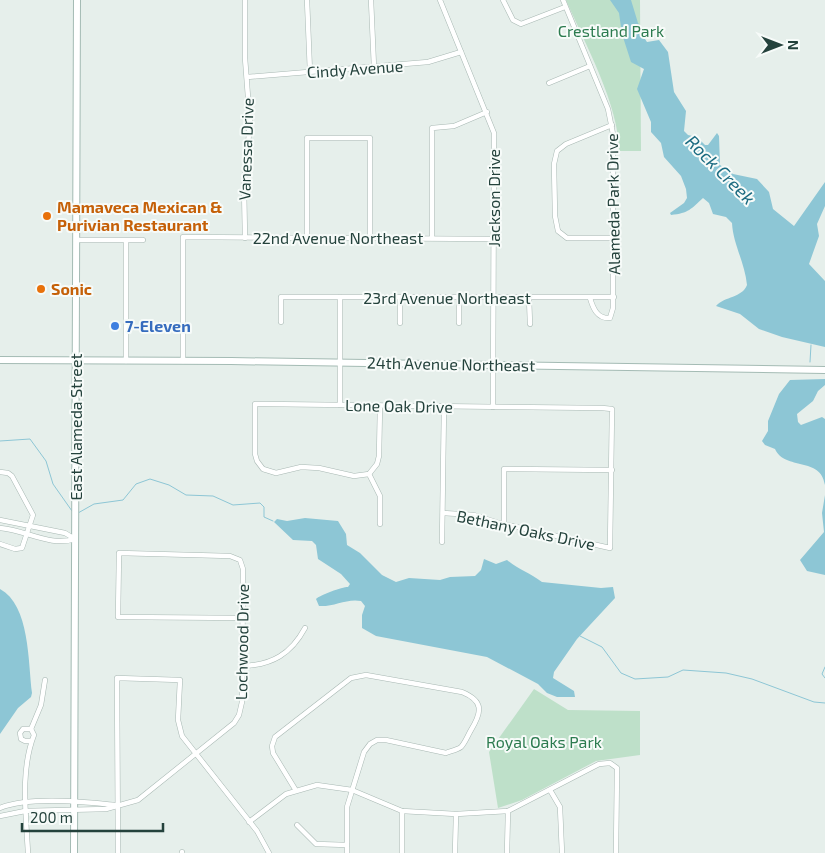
<svg xmlns="http://www.w3.org/2000/svg" width="825" height="853" font-family="'Exo 2',sans-serif">
  <style>
    .green { fill: #bee0c9 }
    .water { fill: #8dc6d5 }
    .lines { fill: none; stroke-linecap: round; stroke-linejoin: round }
    .stream { stroke: #8dc6d5; stroke-width: 1 }
    .street-casing { stroke: #a8b8b3; stroke-width: 5.5 }
    .secondary-casing { stroke: #a4bbb4; stroke-width: 8 }
    .street { stroke: #fff; stroke-width: 4.5 }
    .secondary { stroke: #fff; stroke-width: 6 }
    .food-dot { fill: #e8710a; stroke: #f7fbf9; stroke-width: 2 }
    .shop-dot { fill: #3f7fe0; stroke: #f7fbf9; stroke-width: 2 }
    .labels { text-anchor: middle; stroke-width: 4; stroke-linejoin: round; paint-order: stroke }
    .park-label { font-size: 16px; fill: #2c7b4f; stroke: #f7fbf9 }
    .street-label { font-size: 16px; fill: #24423c; stroke: #f7fbf9 }
    .food-label { font-size: 16px; font-weight: bold; fill: #c56008; stroke: #f7fbf9; text-anchor: start }
    .shop-label { font-size: 16px; font-weight: bold; fill: #366cbe; stroke: #f7fbf9; text-anchor: start }
    .water-label { font-size: 18px; font-style: italic; fill: #1b6b81; stroke: #f7fbf9 }
  </style>
  <rect width="100%" height="100%" fill="#e6efeb"/>
  <g class="green">
    <path d="M566,0H640L641,151H619C619,105 585,44 566,0Z"/>
    <path d="M534,689L568,710L640,711V755L596,761L522,800L498,808L489,752Z"/>
  </g>
  <g class="water">
    <path d="M610,0H631L638,23L645,31V39L647,42L659,40L668,52L674,92L686,111L684,131L688,135L697,137L705,145H708L717,133L719,136L720,165L733,174L757,179L769,192L773,209L794,226L825,182V206L817,224L819,236L809,264L825,281V347L782,337L759,329L740,314L716,306C725,296 742,298 747,285C745,263 733,244 732,223L726,217L713,214L709,203L703,198C691,209 689,213 671,215L670,213L684,203L687,198L686,189L681,176L664,157L661,143L651,132V122L637,89L644,69L631,62L622,34L619,13Z"/>
    <path d="M825,379V385L818,391L813,401L797,414L798,422L801,425L822,417L825,419V485C821,456 785,471 775,449L765,445L762,441L768,431V421L779,394L790,380Z"/>
    <path d="M825,495V575L807,571L800,560L824,532L822,513Z"/>
    <path d="M305,518L338,521L346,534L347,545L360,553L382,575L396,582L409,578L440,580L450,577L475,576L481,570L484,559L496,564L507,560C519,570 530,573 542,582L601,588L613,587L615,598L577,639L554,672L553,678L574,691L575,697H557L547,693L538,684L487,657L376,636L362,628V615L365,606L361,601C347,598 334,607 319,606L316,599C320,595 342,587 348,587L350,584L341,574L318,559L316,545L312,541L293,540L274,522L277,519L287,521Z"/>
    <path d="M0,589C30,605 28,662 32,693L31,697L18,708L0,734Z"/>
  </g>
  <g class="lines">
    <g class="stream">
      <path d="M810,362L811,345"/>
      <path d="M0,441L30,439L46,461L53,484L72,511"/>
      <path d="M78,513L94,504L123,500L136,484L150,479L169,485L186,495L213,496L233,505L260,503L264,507V517L273,521"/>
      <path d="M580,636L602,647L621,673L635,679L668,677L683,670L726,673L752,679L814,702L825,703"/>
      <path d="M825,667L822,674L825,678"/>
    </g>
    <defs>
      <g id="street">
        <path d="M307,0L310,72"/>
        <path d="M371,0L374,67"/>
        <path d="M440,0L494,133L493,407"/>
        <path d="M503,0L513,20L521,24L565,7"/>
        <path d="M563,0L608,109L613,134V308L610,318C597,319 593,308 590,298"/>
        <path d="M247,77L428,62L461,52"/>
        <path d="M549,83L590,66"/>
        <path d="M612,125L566,144L557,151L554,164L555,216L558,231L567,238H614"/>
        <path d="M245,238L244,186L250,123L245,58V0"/>
        <path d="M307,238V138H370V238"/>
        <path d="M432,238V128L454,126L487,112"/>
        <path d="M76,240H143"/>
        <path d="M340,297V405"/>
        <path d="M400,298V323"/>
        <path d="M459,298V323"/>
        <path d="M529,298L530,324"/>
        <path d="M281,322V297H614"/>
        <path d="M126,361V242"/>
        <path d="M183,361V237L494,239"/>
        <path d="M380,406L379,456L377,464L369,474L354,476L319,468L301,467L276,473L263,469L257,461L255,454V404H265L602,408L612,409L610,548L499,523L474,515L443,513"/>
        <path d="M0,472L8,473L12,476L33,515L22,548L15,549L0,544"/>
        <path d="M369,474L380,496V524"/>
        <path d="M0,520L65,533L75,539"/>
        <path d="M504,524V469L612,470"/>
        <path d="M0,528C26,530 50,547 75,539"/>
        <path d="M442,542L444,407"/>
        <path d="M243,666C272,665 291,654 305,628"/>
        <path d="M31,729L41,705L45,680"/>
        <path d="M295,789L273,753L272,746L275,737L351,678L366,675L462,692C484,701 482,712 471,730C468,735 465,743 461,747C457,750 451,751 446,753L386,740H377L370,744L364,752L347,807V853"/>
        <path d="M550,790L560,807L562,853"/>
        <path d="M0,808C30,796 83,802 115,805"/>
        <path d="M0,816L25,811L106,809L138,800L234,723L239,715L242,702L243,569L240,560L230,556L119,553L118,617L243,618"/>
        <path d="M249,822L286,794L317,785L352,790L402,811L456,814L508,811L599,764L610,763L617,768L616,853"/>
        <path d="M297,825L316,844L347,845"/>
        <path d="M28,853C26,814 20,771 34,735L31,729H23L20,733L21,739L25,741H30"/>
        <path d="M118,853L117,678L180,680L178,720L182,736L257,831L269,853"/>
        <path d="M182,853V852"/>
        <path d="M402,853V811"/>
        <path d="M455,853L456,814"/>
        <path d="M507,853L508,811"/>
      </g>
      <g id="secondary">
        <path d="M0,360L231,361L825,370"/>
        <path d="M74,853L77,0"/>
      </g>
    </defs>
    <use href="#street" class="street-casing"/>
    <use href="#secondary" class="secondary-casing"/>
    <use href="#street" class="street"/>
    <use href="#secondary" class="secondary"/>
  </g>
  <g class="food-dot">
    <circle cx="47" cy="216" r="5"/>
    <circle cx="41" cy="289" r="5"/>
  </g>
  <circle class="shop-dot" cx="115" cy="326" r="5"/>
  <g class="labels">
    <g class="park-label">
      <text x="611" y="37">Crestland Park</text>
      <text x="544" y="748">Royal Oaks Park</text>
    </g>
    <g class="street-label">
      <text transform="translate(355 69) rotate(-4)" y="6">Cindy Avenue</text>
      <text transform="translate(246 149) rotate(-88)" y="6">Vanessa Drive</text>
      <text transform="translate(494 198) rotate(-90)" y="6">Jackson Drive</text>
      <text transform="translate(613 204) rotate(-91)" y="6">Alameda Park Drive</text>
      <text x="338" y="244">22nd Avenue Northeast</text>
      <text x="447" y="304">23rd Avenue Northeast</text>
      <text transform="translate(451 364) rotate(1)" y="6">24th Avenue Northeast</text>
      <text transform="translate(399 406) rotate(1)" y="6">Lone Oak Drive</text>
      <text transform="translate(76 427) rotate(-90)" y="6">East Alameda Street</text>
      <text transform="translate(526 530) rotate(12)" y="6">Bethany Oaks Drive</text>
      <text transform="translate(242 642) rotate(-89)" y="6">Lochwood Drive</text>
    </g>
    <g class="food-label">
      <text x="57" y="213">Mamaveca Mexican &amp;<tspan x="57" dy="18">Purivian Restaurant</tspan></text>
      <text x="51" y="295">Sonic</text>
    </g>
    <g class="shop-label">
      <text x="125" y="332">7-Eleven</text>
    </g>
    <g class="water-label">
      <text transform="translate(720 170) rotate(45)" y="6">Rock Creek</text>
    </g>
  </g>
  <g transform="translate(780 45) rotate(90)" stroke="#f7fbf9" stroke-width="4" paint-order="stroke">
  <path d="M0-4L9 19L0 12L-9 19Z" fill="#24423c"/>
  <text y="-8" font-size="14" font-weight="bold" text-anchor="middle" fill="#24423c">N</text>
  </g>
  <path d="M22 823v8h141v-8" fill="none" stroke="#24423c" stroke-width="2.5"/>
  <text x="30" y="823" font-size="15" fill="#24423c" stroke="#f7fbf9" stroke-width="4" paint-order="stroke">200 m</text>
</svg>
